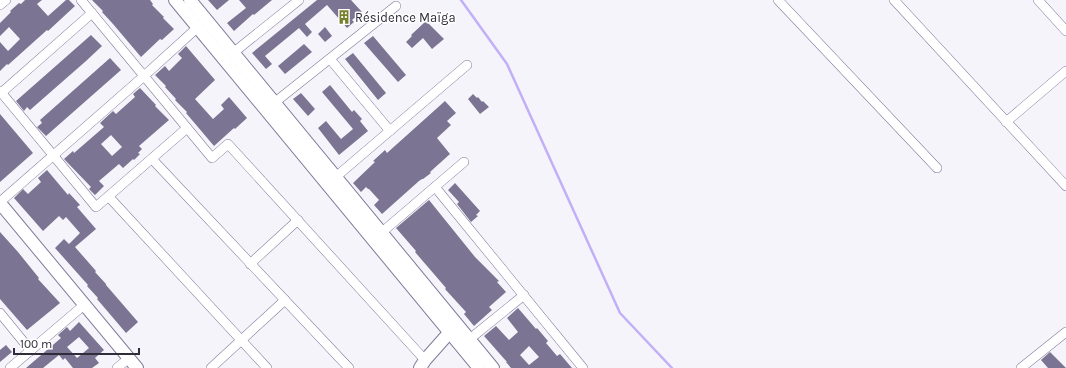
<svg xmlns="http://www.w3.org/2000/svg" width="1066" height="368" font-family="Karla,sans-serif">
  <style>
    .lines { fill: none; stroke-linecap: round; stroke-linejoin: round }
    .stream { stroke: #c1b0f7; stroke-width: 2.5 }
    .building { fill: #7b7492; fill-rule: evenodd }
    .minor-casing { stroke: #817b99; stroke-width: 10 }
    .tertiary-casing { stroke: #817b99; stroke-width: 14 }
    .minor { stroke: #fff; stroke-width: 9 }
    .tertiary { stroke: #fff; stroke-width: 12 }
    .labels { text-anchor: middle; stroke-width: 3; stroke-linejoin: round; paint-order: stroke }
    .poi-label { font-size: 13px; fill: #2f2d39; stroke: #fff; text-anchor: start }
  </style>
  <rect width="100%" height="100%" fill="#f6f4fb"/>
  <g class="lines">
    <path class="stream" d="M461,0L507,64L620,313L672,368"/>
  </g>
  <g class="building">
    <path d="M25,0H42L37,4L48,16L66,0H69L75,6L48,31L47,30L8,65L7,64L0,71V42L8,51L20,39L9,27L0,36V23L11,12L10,11L19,3L21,4Z"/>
    <path d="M92,0H150L153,4L152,5L164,17L163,18L174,29L162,40L160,39L141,57L113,24L102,12L103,11Z"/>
    <path d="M208,0H229L217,10Z"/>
    <path d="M239,0H272L254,15L253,14L234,31L227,23L246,8Z"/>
    <path d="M317,0H351L362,12L352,20L354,22L347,28L327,5L305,24L312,32L307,37L299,28L265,56L272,64L266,69L252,53Z"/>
    <path d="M426,21L444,39L432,49L423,38L412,48L406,42L412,36L411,35Z"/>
    <path d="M325,27L332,36L325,42L318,34Z"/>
    <path d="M91,35L102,46L86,61L30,110L27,107L24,111L16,101Z"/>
    <path d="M373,36L406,75L398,82L364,43Z"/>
    <path d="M304,44L312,52L285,74L278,66Z"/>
    <path d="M186,46L215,80L195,99L213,119L224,109L221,105L229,97L247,118L235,129L234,128L214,146L186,113L187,112L175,100L176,99L165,87L166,86L155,75L165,66L169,71L182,58L178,54Z"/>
    <path d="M353,53L386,93L378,100L345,59Z"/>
    <path d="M110,58L121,70L46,136L37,127L42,123L40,120Z"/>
    <path d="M330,85L352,112L354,110L362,119L360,121L368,131L339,155L318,128L326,121L341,139L353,129L322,92Z"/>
    <path d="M140,88L156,105L155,106L169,120L139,146L142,149L138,153L140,154L134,160L133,159L123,168L119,164L99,181L104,186L95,195L89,189L91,187L64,159L73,151L74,153L104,127L100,123L113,111L116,114L135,97L133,94ZM111,135L122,147L112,156L101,144Z"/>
    <path d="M301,93L315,109L308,116L293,99Z"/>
    <path d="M473,94L477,98L478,97L482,102L483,101L489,107L480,114L468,99Z"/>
    <path d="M445,101L456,113L447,121L451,125L437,138L450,154L430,172L431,173L423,179H422L419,181L382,214L374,205L379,200L369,189H368L366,187L361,192L353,183L375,162L373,161L385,150L387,153Z"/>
    <path d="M0,114L33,153L0,182Z"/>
    <path d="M47,170L68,195L69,193L80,205L77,207L96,229L75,247L96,271L95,272L106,284V285L138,322L126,333L97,299L98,298L87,286L88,285L55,248L64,239L69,244L80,233L66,217L63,220L59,216L43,231L14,198L23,189L28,194L30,192L41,182L38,178Z"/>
    <path d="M455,183L480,211L476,215L478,216L471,222L457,204L459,202L448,190Z"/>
    <path d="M429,200L475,257L499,281L497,282L506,292L489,307L492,310L474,326L464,314L466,312L445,289L446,288L415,252L416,251L396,228Z"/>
    <path d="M0,232L18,252L39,278L38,279L60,303L27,330L0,299Z"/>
    <path d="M518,308L536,329L537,328L548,341L546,343L557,356L560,354L572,368H511L506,362H507L484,336L496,326L509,340L518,332L507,318ZM529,346L539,357L529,365L520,355Z"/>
    <path d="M79,322L104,350L95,358L99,363L92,368H73L65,358L63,360L59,355L43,368H26L61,338L58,335L67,327L70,331ZM79,337L89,348L77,358L67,347Z"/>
    <path d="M6,345L12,352L0,362V350Z"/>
    <path d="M1050,352L1066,368H1048L1041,360Z"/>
  </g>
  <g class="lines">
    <defs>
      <g id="minor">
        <path d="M81,0L212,158L228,144L425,360"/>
        <path d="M778,0L937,168"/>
        <path d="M894,0L1066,186"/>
        <path d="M1038,0L1066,31"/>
        <path d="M0,5L6,0"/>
        <path d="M233,53L299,0"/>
        <path d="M330,59L390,131"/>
        <path d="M0,91L96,207L187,128"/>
        <path d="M1,93L92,13"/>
        <path d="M274,103L396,6"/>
        <path d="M1006,122L1066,71"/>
        <path d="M152,159L349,368"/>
        <path d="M331,181L467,65"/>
        <path d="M435,187L583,368"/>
        <path d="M109,197L267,368"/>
        <path d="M0,202L144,76L198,27"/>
        <path d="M381,233L464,162"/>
        <path d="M250,264L298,220"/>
        <path d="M0,313L31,351"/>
        <path d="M466,342L524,295"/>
        <path d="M10,368L84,305"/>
        <path d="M117,368L129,358"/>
        <path d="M211,368L285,300"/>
        <path d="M1021,368L1066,332"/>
      </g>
      <g id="tertiary">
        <path d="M175,0L479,368"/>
        <path d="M190,0L493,368"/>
        <path d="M0,203L137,368"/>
        <path d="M420,368L425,360L449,333"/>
      </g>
    </defs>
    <use href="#minor" class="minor-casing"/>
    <use href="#tertiary" class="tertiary-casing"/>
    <use href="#minor" class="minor"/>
    <use href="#tertiary" class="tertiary"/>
  </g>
  <defs>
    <symbol id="building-bare" viewBox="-9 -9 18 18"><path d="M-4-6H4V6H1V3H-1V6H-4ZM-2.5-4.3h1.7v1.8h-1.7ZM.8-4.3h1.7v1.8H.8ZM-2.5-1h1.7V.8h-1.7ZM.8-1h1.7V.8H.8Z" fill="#77802c" stroke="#fff" stroke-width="2.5" paint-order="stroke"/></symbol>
  </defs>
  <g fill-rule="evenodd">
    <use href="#building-bare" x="334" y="7" width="20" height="20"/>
  </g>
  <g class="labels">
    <g class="poi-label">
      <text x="355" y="22">Résidence Maïga</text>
    </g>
  </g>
  <path d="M14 348v6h125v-6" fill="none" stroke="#2f2d39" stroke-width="2"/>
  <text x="20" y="348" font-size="12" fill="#2f2d39" stroke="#ffffff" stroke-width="3" paint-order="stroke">100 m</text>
</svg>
